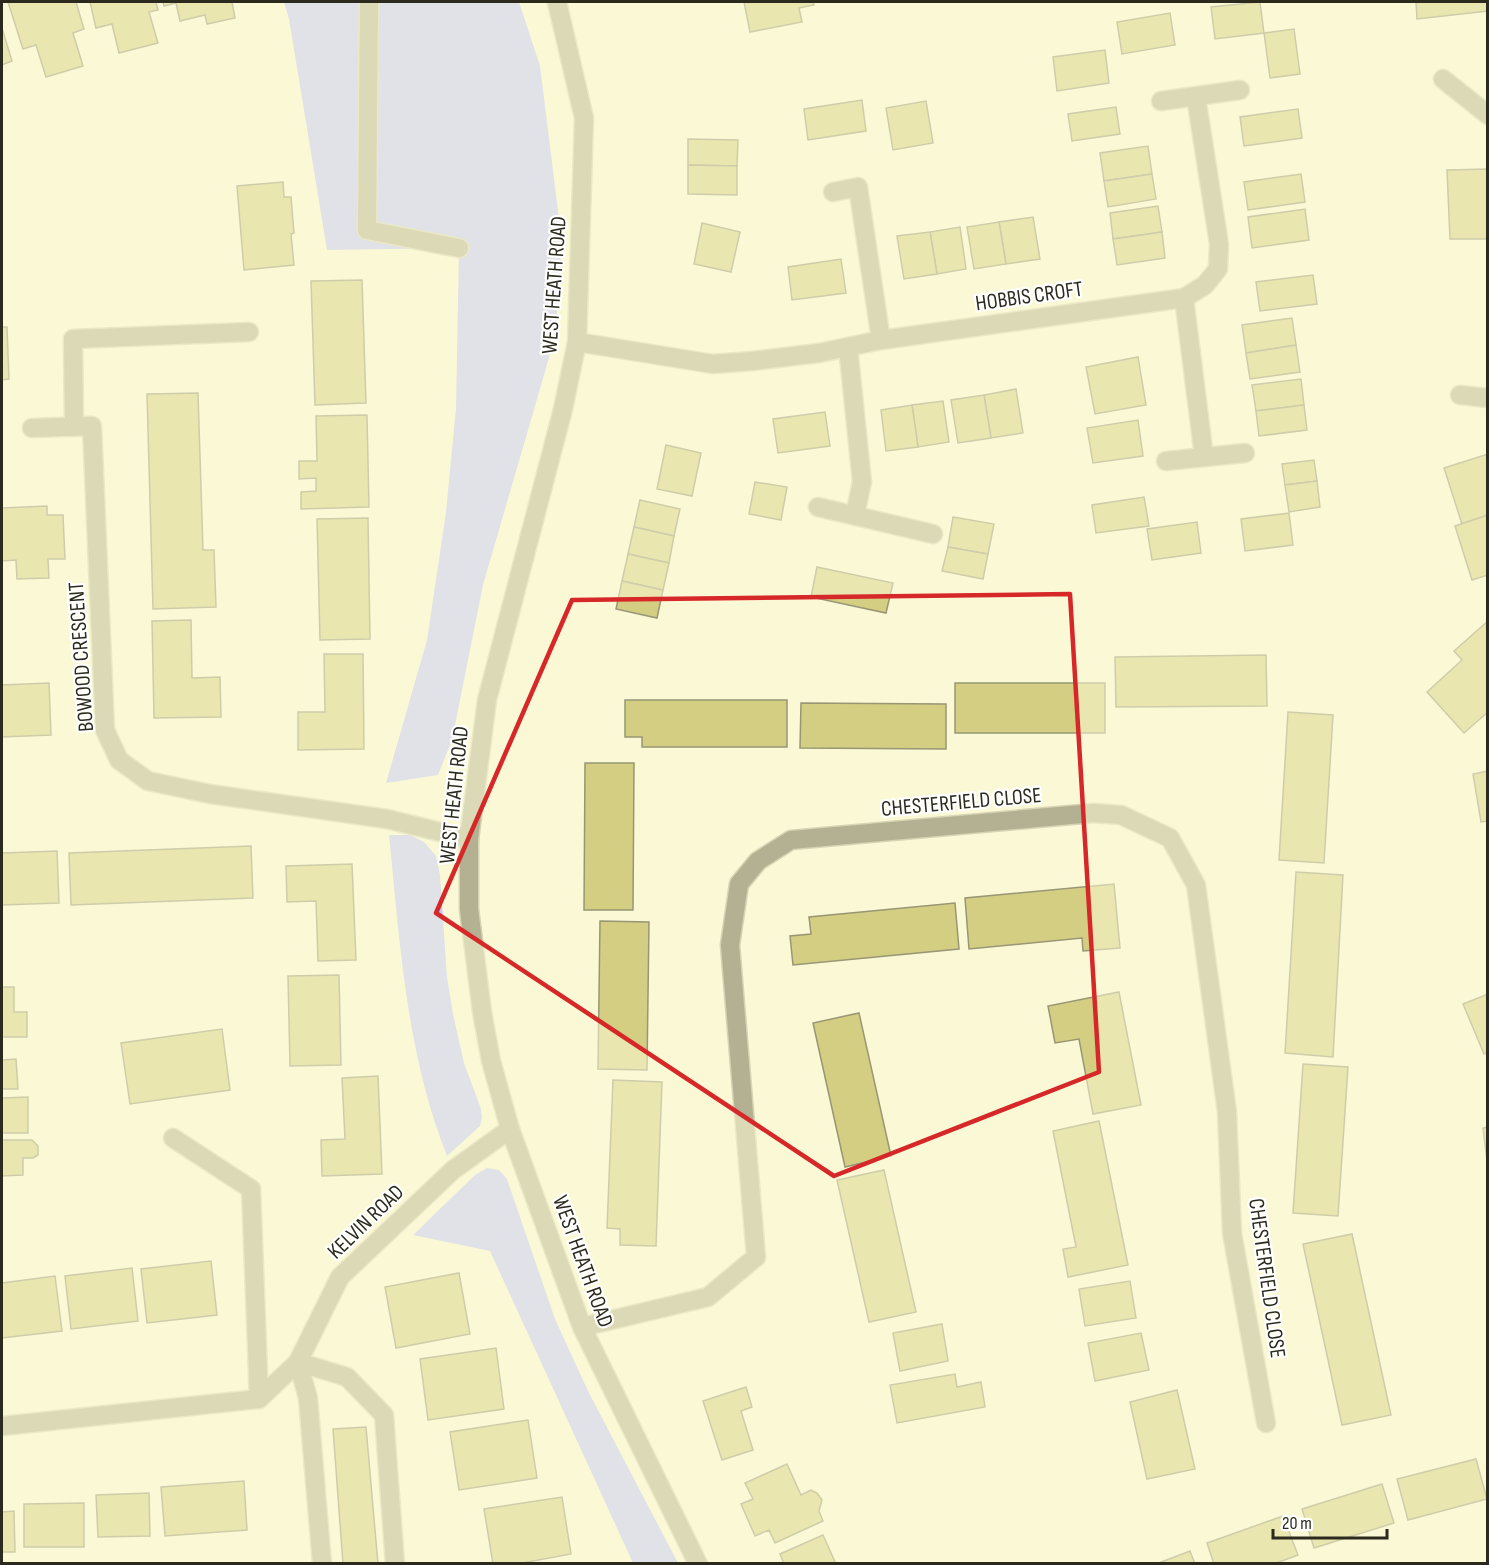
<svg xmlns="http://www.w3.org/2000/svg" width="1489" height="1565" font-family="'Sofia Sans Condensed',sans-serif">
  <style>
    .green { fill: #c0c4ff }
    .building { fill: #d4ce83; stroke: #989675; stroke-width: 1.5 }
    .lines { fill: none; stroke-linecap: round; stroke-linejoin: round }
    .service-casing { stroke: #d6d4b4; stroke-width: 21 }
    .minor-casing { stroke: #d6d4b4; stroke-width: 21 }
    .tertiary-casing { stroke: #d6d4b4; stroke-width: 21 }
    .service { stroke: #b3b191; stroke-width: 18 }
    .minor { stroke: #b3b191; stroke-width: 18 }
    .tertiary { stroke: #b3b191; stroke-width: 18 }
    .marked { fill: none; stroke: #d62828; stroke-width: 4.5; stroke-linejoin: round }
    .labels { text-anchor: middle; stroke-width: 4.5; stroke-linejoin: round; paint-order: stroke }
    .street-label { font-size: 22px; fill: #2b2a1d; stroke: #fff }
  </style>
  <rect width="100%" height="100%" fill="#fbf9d5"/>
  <g class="green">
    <path d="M284,2H519L540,66L562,243L555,337L483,585L452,740L438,775L386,783L427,640L446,512L456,408L459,248L327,250L289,19Z"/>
    <path d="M389,835H410L424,842L436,856L440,875L447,977L453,1014L464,1063L481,1109L482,1118L480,1126L447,1156C406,1053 400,943 389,835Z"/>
    <path d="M487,1168L499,1170L507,1179L555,1319L588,1391L678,1563H633L490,1251L413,1235L475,1175Z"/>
  </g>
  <g class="building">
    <path d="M8,2H76L84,29L73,33L83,66L46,77L36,45L23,49Z"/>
    <path d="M90,2H156L158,10L149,12L158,43L119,53L112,24L96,28Z"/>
    <path d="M163,2H232L235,18L207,24L205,15L180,21L176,3L164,6Z"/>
    <path d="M744,2H813L814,5L799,8L802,22L750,32Z"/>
    <path d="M1260,2L1264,33L1215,39L1211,7Z"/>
    <path d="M1416,2H1488V11L1417,19Z"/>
    <path d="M1170,13L1175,45L1122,54L1117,22Z"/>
    <path d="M2,28L12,61L2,65Z"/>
    <path d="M1294,29L1300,74L1270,78L1264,33Z"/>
    <path d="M1105,50L1109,83L1057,91L1053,57Z"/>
    <path d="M862,100L866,131L808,140L804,109Z"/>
    <path d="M926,101L933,143L893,150L886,108Z"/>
    <path d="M1116,107L1120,134L1072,141L1068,114Z"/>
    <path d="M1298,109L1302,138L1244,146L1240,117Z"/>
    <path d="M688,139L738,140L737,166L688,165Z"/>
    <path d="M1148,146L1152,174L1104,181L1100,153Z"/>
    <path d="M688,165L737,166V195L688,194Z"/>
    <path d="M1488,169V239H1450L1447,170Z"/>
    <path d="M1152,174L1156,199L1108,207L1104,181Z"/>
    <path d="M1301,174L1305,202L1248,210L1244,182Z"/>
    <path d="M283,182L284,197H291L294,233L291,234L294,265L244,270L237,186Z"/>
    <path d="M1158,206L1162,232L1113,239L1110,213Z"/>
    <path d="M1305,209L1309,240L1252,248L1248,217Z"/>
    <path d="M1033,217L1040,259L1006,264L999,222Z"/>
    <path d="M999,222L1006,264L974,269L967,227Z"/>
    <path d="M702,223L740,232L731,272L694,264Z"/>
    <path d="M960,227L966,269L937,274L930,232Z"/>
    <path d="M930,232L937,274L904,279L897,236Z"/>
    <path d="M1162,232L1165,258L1117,265L1113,239Z"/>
    <path d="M841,259L846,293L792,300L788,267Z"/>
    <path d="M1313,275L1317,304L1260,311L1256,282Z"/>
    <path d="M362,280L366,403L315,405L311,281Z"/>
    <path d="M1292,318L1296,345L1246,353L1242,325Z"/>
    <path d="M2,327H7L9,379L2,380Z"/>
    <path d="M1296,345L1300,372L1250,379L1246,353Z"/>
    <path d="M1138,357L1146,405L1095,414L1086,367Z"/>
    <path d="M1301,379L1304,405L1256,411L1252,385Z"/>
    <path d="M1016,389L1023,433L991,438L984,395Z"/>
    <path d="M198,393L203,550H214L216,607L153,609L147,394Z"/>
    <path d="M984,395L991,438L958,443L951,400Z"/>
    <path d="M943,401L949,442L918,447L912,405Z"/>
    <path d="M912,405L918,447L886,451L881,410Z"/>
    <path d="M1304,405L1307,430L1259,436L1256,411Z"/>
    <path d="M825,412L830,446L778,453L773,419Z"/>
    <path d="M367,415L369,507L301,509V492L316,491V478L299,479V461H317L316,416Z"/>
    <path d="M1138,420L1143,456L1093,463L1087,428Z"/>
    <path d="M666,445L701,453L692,496L657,489Z"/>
    <path d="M1488,454V515L1462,524L1444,468Z"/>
    <path d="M1314,460L1317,481L1285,485L1282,464Z"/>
    <path d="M1317,481L1320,507L1289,512L1285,485Z"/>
    <path d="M755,482L787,487L781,520L749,514Z"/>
    <path d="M1144,497L1149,526L1096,533L1092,505Z"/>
    <path d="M640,500L680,509L674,536L634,527Z"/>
    <path d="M47,506V515H63L65,559H48L49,578L17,579L16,560L2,561V508Z"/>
    <path d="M1289,513L1293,545L1245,551L1241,519Z"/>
    <path d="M1488,515V575L1472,580L1455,526Z"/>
    <path d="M953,517L994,524L988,554L948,547Z"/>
    <path d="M368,518L370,639L320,640L317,519Z"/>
    <path d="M1197,522L1201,553L1152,560L1147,529Z"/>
    <path d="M634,527L674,536L669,563L628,554Z"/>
    <path d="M948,547L988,554L983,579L942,571Z"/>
    <path d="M628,554L669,563L663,590L622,581Z"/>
    <path d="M817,567L893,583L886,613L811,597Z"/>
    <path d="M622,581L663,590L657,618L616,609Z"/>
    <path d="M191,620L192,678L220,677L221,717L154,718L152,621Z"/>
    <path d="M1488,621V712L1464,733L1427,692L1462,660L1454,651Z"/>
    <path d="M324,654H363L364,749L298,750V712H325Z"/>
    <path d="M1266,655L1267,706L1116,707L1115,657Z"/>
    <path d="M49,683L51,735L2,737V685Z"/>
    <rect x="955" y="683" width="150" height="50"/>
    <path d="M625,700H787V747H642V737H625Z"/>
    <path d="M801,703L946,704V749L800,748Z"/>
    <path d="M1288,712L1333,715L1324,863L1279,860Z"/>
    <path d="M585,763H634L633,910H584Z"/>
    <path d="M1488,771V821L1481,822L1473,774Z"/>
    <path d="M251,846L253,898L71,905L69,853Z"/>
    <path d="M57,851L59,903L2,905V853Z"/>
    <path d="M352,864L356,960L318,961L316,901L287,902L286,866Z"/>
    <path d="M1296,872L1343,875L1333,1057L1285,1053Z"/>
    <path d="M1114,884L1120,948L1083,951L1082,938L969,949L965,898Z"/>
    <path d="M955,903L959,949L793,965L790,936L811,934L809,917Z"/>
    <path d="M600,921L649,922L647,1070L598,1069Z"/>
    <path d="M339,975L341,1065L290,1066L288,976Z"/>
    <path d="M2,987H14V1012H27V1037H2Z"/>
    <path d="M1119,992L1141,1105L1093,1114L1079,1039L1055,1043L1048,1006Z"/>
    <path d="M1488,994V1052L1484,1054L1463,1004Z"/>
    <path d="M859,1013L891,1156L845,1167L813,1023Z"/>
    <path d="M222,1029L230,1090L130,1104L121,1043Z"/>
    <path d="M2,1058V1060L16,1059L18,1089H2Z"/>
    <path d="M1303,1064L1348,1067L1338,1216L1293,1213Z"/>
    <path d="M378,1076L382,1174L322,1176L321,1140L345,1139L342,1078Z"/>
    <path d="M613,1080L662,1082L656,1246L620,1245V1229L607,1228Z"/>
    <path d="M28,1097V1133H2V1098Z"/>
    <path d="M1099,1121L1128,1265L1068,1277L1063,1249L1076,1247L1053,1131Z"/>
    <path d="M1488,1127V1169L1483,1128Z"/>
    <path d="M2,1140H32L38,1146V1155L33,1158H23V1175L2,1176Z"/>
    <path d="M884,1170L916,1312L869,1322L837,1180Z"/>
    <path d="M1352,1234L1391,1415L1342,1425L1303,1244Z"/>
    <path d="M211,1261L217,1315L147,1323L141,1269Z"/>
    <path d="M132,1268L138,1321L71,1329L65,1276Z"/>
    <path d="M459,1273L470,1334L396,1348L385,1287Z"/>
    <path d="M55,1276L62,1331L2,1338V1283Z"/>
    <path d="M1130,1281L1136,1318L1085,1326L1079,1289Z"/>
    <path d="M942,1324L948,1361L900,1371L893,1333Z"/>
    <path d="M1141,1333L1149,1370L1095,1381L1088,1343Z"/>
    <path d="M496,1348L504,1409L428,1420L420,1359Z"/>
    <path d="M955,1374L957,1387L981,1382L985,1407L897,1423L890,1385Z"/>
    <path d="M746,1387L752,1407L741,1411L753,1450L722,1460L703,1401Z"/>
    <path d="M1177,1390L1195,1469L1147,1479L1130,1402Z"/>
    <path d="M528,1420L537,1478L459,1490L450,1432Z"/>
    <path d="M366,1427L378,1564H343L333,1429Z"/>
    <path d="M1476,1459L1487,1499L1408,1520L1397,1479Z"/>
    <path d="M787,1464L801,1495L811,1490L817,1493L822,1500L819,1511L823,1521L775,1543L769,1530L755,1536L741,1504L753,1499L745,1483Z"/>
    <path d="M244,1481L247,1530L165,1536L161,1487Z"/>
    <path d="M1382,1484L1394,1523L1314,1548L1302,1509Z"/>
    <path d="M149,1493L150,1536L98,1537L96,1495Z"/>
    <path d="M562,1497L571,1554L517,1564H493L484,1509Z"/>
    <path d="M84,1503V1547H24V1504Z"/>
    <path d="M14,1511L15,1552H2V1512Z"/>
    <path d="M1283,1516L1298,1555L1274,1564H1214L1207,1543Z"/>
    <path d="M823,1535L836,1564H784L780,1554Z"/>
    <path d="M1190,1551L1195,1564H1156Z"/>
  </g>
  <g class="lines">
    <defs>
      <g id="service">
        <path d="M369,2L367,230L459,248"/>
        <path d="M74,427L73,339L249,332"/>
        <path d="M298,1362L347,1377L384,1415L395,1564"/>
        <path d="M298,1362L308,1398L322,1564"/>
      </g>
      <g id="minor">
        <path d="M1443,79L1488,115"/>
        <path d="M1161,101L1240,90"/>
        <path d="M833,192L858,187L881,340"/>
        <path d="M1184,298L1204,457"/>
        <path d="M577,342L713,364L752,361L819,353L881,340L1184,298L1205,285L1218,269L1219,244L1196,97"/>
        <path d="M848,347L862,482L855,515"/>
        <path d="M1460,395L1488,398"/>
        <path d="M32,428L92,426L105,730L119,760L148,781L210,794L387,819L469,839"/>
        <path d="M1166,461L1245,453"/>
        <path d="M818,507L933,534"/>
        <path d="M173,1138L251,1189L259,1399"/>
        <path d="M582,1327L708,1297L756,1257L730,945L739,884L758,861L791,840L1093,813L1121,815L1170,838L1196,885L1227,1112L1232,1233L1266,1423"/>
        <path d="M2,1426L259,1399L298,1362L340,1277L453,1170L510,1129"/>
      </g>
      <path id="tertiary" d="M557,2L584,118L577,342L563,409L487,700L469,839V909L482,1012L491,1061L510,1129L582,1327L698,1564"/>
    </defs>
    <use href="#service" class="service-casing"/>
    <use href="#minor" class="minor-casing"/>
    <use href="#tertiary" class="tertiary-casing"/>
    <use href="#service" class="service"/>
    <use href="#minor" class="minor"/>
    <use href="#tertiary" class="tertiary"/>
  </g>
  <path d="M0 0H1489V1565H0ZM1070,594L1099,1072L834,1176L436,913L572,600Z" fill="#fbf9d5" fill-opacity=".55" fill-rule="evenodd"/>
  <path class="marked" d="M1070,594L1099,1072L834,1176L436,913L572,600Z"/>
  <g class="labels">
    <g class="street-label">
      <text transform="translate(553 285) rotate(-86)" y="8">WEST HEATH ROAD</text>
      <text transform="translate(1029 295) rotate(-8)" y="8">HOBBIS CROFT</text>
      <text transform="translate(80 657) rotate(-94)" y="8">BOWOOD CRESCENT</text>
      <text transform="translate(453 795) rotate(-84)" y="8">WEST HEATH ROAD</text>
      <text transform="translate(961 801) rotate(-5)" y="8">CHESTERFIELD CLOSE</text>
      <text transform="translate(365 1221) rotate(-44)" y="8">KELVIN ROAD</text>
      <text transform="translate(584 1261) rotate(70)" y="8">WEST HEATH ROAD</text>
      <text transform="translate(1268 1278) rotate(82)" y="8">CHESTERFIELD CLOSE</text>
    </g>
  </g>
  <rect width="1489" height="1565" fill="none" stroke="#2b2a1d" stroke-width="6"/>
  <path d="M1273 1529v9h114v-9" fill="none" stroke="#2b2a1d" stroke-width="3"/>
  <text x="1282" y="1529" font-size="18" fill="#2b2a1d" stroke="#ffffff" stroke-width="4.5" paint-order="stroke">20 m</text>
</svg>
